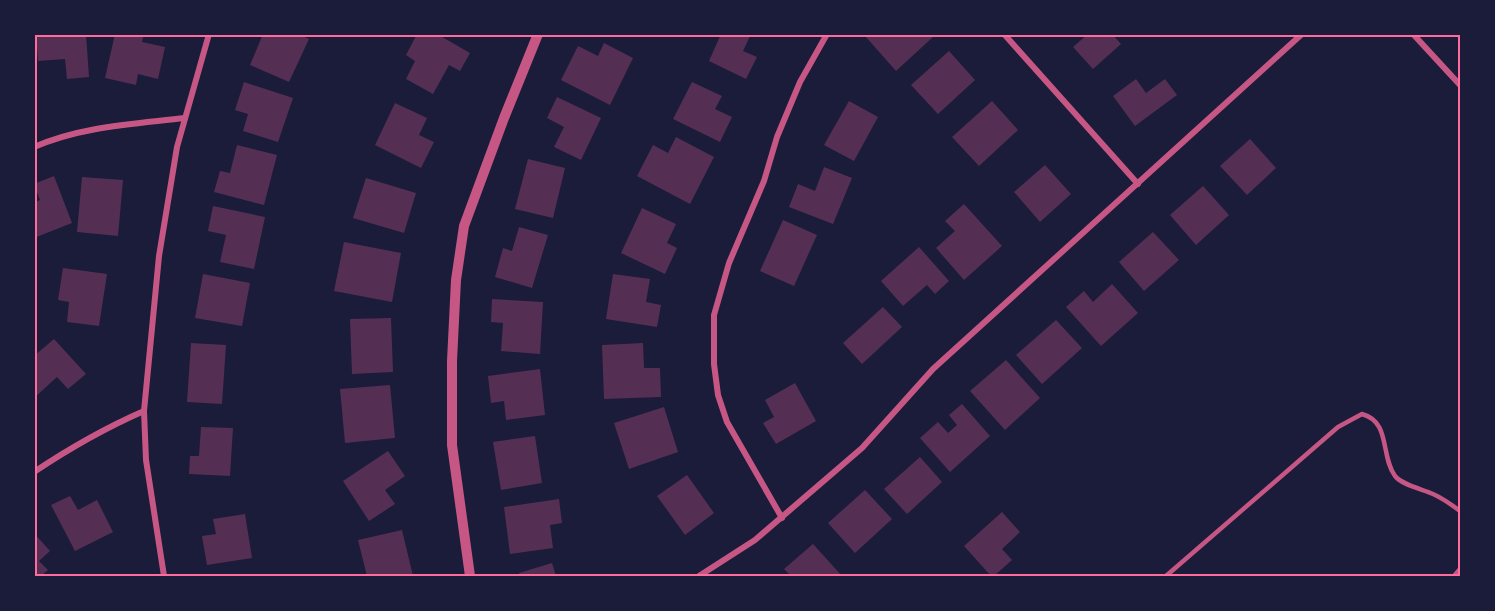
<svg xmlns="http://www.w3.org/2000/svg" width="1495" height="611" font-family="Figtree,sans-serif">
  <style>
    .building { fill: #542f53 }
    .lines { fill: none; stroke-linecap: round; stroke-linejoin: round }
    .service { stroke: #c65784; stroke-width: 4.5 }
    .minor { stroke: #c65784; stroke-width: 6 }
    .tertiary { stroke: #c65784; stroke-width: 10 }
    .neatline { fill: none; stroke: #ff6b9d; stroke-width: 2 }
  </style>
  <rect width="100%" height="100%" fill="#1b1b3a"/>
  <g class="building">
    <path d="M36,34H86L89,77L67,79L65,59L38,61Z"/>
    <path d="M115,34H144L142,42L165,47L158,79L138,74L136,85L105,78Z"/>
    <path d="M263,34H298L309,39L289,82L250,65Z"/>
    <path d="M417,34H437L470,53L460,71L449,65L433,94L406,79L415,61L406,55Z"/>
    <path d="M721,34H751L743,51L757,57L746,79L709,61Z"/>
    <path d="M869,34H931L933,37L896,71L866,37Z"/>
    <path d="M1088,34H1112L1121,44L1093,69L1073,47Z"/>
    <path d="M604,43L633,58L610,105L561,80L578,46L598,56Z"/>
    <path d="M949,51L975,80L938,114L911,85Z"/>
    <path d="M1136,79L1146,93L1165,79L1177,95L1135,126L1113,96Z"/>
    <path d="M244,82L293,98L278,142L243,131L248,114L235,110Z"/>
    <path d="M692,82L722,96L715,109L732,117L720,142L673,119Z"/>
    <path d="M557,97L601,118L581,160L554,147L564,127L547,118Z"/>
    <path d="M849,101L878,117L854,161L824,145Z"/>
    <path d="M992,101L1018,130L979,166L952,137Z"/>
    <path d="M395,103L427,118L419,135L434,142L421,168L375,145Z"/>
    <path d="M676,137L714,157L690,204L637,176L653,145L668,153Z"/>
    <path d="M1250,139L1276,168L1247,195L1220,166Z"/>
    <path d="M237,145L277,155L264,205L214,192L220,171L230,173Z"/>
    <path d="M528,159L565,168L553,218L515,209Z"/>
    <path d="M1045,165L1071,194L1040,222L1014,192Z"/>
    <path d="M824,167L852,178L833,224L789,207L798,184L815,191Z"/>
    <path d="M54,176L72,223L34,238V203L40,200L34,184Z"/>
    <path d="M82,177L123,180L118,236L77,232Z"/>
    <path d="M366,178L416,193L404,233L353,218Z"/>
    <path d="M1203,186L1229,215L1196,245L1170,215Z"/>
    <path d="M964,204L1002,246L964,280L936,248L955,231L945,221Z"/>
    <path d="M213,206L265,217L254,269L220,262L226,235L208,231Z"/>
    <path d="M642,208L676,224L667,243L677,248L665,274L621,253Z"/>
    <path d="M783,220L817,235L794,286L760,271Z"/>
    <path d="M519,227L548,235L532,288L495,277L503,248L512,251Z"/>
    <path d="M1153,232L1179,260L1144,291L1119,262Z"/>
    <path d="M344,242L401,253L392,302L334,291Z"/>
    <path d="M919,247L949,281L935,294L927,285L903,306L881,281Z"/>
    <path d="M63,268L107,274L99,326L67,322L69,302L58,300Z"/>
    <path d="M203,274L250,283L242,326L195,318Z"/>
    <path d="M613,274L650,279L646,302L661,305L657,327L606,319Z"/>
    <path d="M1112,284L1138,313L1101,346L1066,307L1084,291L1093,302Z"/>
    <path d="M492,299L543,302L540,354L501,351L503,323L491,322Z"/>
    <path d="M883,307L902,327L862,364L843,343Z"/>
    <path d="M391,318L393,372L352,374L350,319Z"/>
    <path d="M1056,320L1082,348L1042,384L1016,355Z"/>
    <path d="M54,339L86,374L68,389L57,377L34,398V356Z"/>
    <path d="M191,343L226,345L222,404L187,402Z"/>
    <path d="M643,343L644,368H660L661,397L604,399L602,345Z"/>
    <path d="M1006,360L1040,398L1005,430L970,391Z"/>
    <path d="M540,369L545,415L506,420L504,401L491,403L488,376Z"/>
    <path d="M795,383L816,421L776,444L763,423L774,417L765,400Z"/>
    <path d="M390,385L395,438L345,443L340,389Z"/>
    <path d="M962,404L990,436L950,472L920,438L938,422L948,433L957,425L949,415Z"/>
    <path d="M664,407L678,452L629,469L614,423Z"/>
    <path d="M201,427L233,428L230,476L189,474L190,456H199Z"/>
    <path d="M535,436L542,483L501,490L493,442Z"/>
    <path d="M388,451L405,476L385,490L395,504L369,521L343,481Z"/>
    <path d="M920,457L942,482L907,514L884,489Z"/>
    <path d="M687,475L714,513L685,535L657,496Z"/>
    <path d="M865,490L892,519L855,553L828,523Z"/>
    <path d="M70,496L78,510L97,500L113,532L75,551L51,505Z"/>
    <path d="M559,499L562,523L550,525L553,548L510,554L504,507Z"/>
    <path d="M1002,512L1020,532L1002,549L1012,560L994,576H991L964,546Z"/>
    <path d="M245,514L252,558L207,565L202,536L216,534L213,519Z"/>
    <path d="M402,530L413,576H367L358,540Z"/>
    <path d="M34,533L50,551L39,561L48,570L41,576H34Z"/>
    <path d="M813,544L842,576H791L784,569Z"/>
    <path d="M552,563L556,576H520L519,573Z"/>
  </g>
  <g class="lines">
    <g class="service">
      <path d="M1166,576L1338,427L1362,414C1391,422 1380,455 1395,476C1402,485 1422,489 1433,494C1442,498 1452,505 1460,511"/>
      <path d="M1454,576L1460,569"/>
    </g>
    <g class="minor">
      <path d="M1004,34L1138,184"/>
      <path d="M1413,34L1460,85"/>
      <path d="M34,147C82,126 135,124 185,118"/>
      <path d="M34,472C70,448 105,428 144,411"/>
      <path d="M782,518L727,422L718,395L714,364V315L729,263L764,181L777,137L800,82L827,34"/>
      <path d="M164,576L146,460L144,411L159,256L177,147L209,34"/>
      <path d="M699,576L755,540L862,448L933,369L1302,34"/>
    </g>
    <path class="tertiary" d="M470,576L452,445V361L456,280L464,226L504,118L538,34"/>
  </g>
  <rect width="1495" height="611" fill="none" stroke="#1b1b3a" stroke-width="72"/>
  <rect x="36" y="36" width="1423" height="539" class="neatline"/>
</svg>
